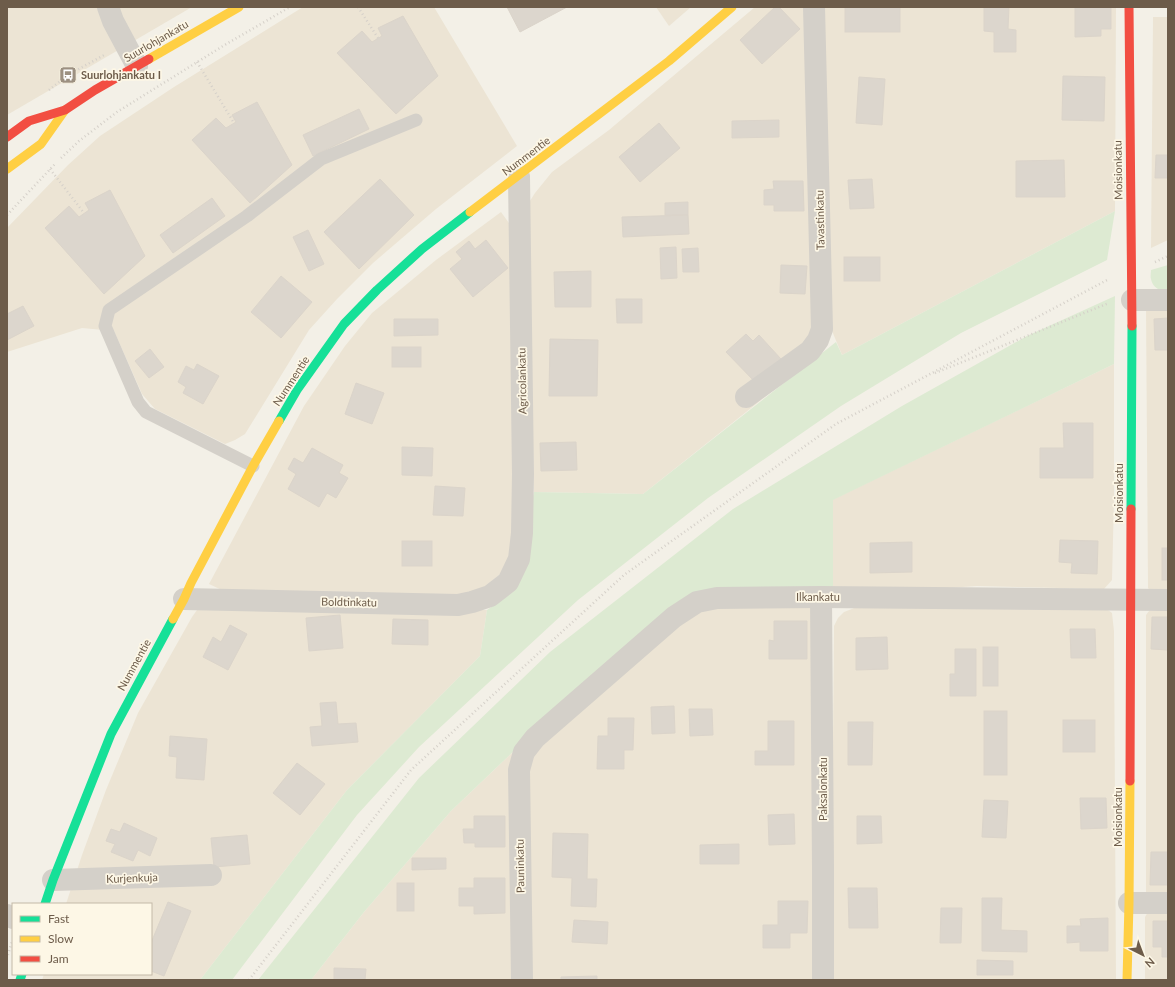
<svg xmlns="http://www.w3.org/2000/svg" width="1175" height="987" font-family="Lato,sans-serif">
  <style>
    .residential { fill: #ece4d4 }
    .green { fill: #ddead2 }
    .building { fill: #dcd6cd; stroke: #dbd4ca }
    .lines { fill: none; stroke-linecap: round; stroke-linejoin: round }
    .path { stroke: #d5d0c9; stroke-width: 2.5; stroke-dasharray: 1 3; stroke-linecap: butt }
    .lane { stroke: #d4d0c9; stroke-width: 13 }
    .street { stroke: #d4d0c9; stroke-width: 22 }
    .fast { stroke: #16e098; stroke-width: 9 }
    .slow { stroke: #ffcf43; stroke-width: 9 }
    .jam { stroke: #f24e42; stroke-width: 9 }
    .labels { text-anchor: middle; stroke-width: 3.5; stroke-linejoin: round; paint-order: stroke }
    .street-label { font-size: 11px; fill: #6d5c4a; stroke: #fdf7e6 }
    .poi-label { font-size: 11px; font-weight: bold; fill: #6d5c4a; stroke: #fdf7e6; text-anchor: start }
  </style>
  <rect width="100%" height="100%" fill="#f3f0e7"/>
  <g class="residential">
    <path d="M7,7H192L7,115Z"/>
    <path d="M303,7H434L517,146L436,209L373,263L337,299L309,330L245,434L235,440L225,444L155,409L142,394L114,331L82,328L7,352V228L68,165L100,136L174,87Z"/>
    <path d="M656,7H691L669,26Z"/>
    <path d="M755,7H806L815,325L790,377L643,494L534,492L528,204L535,193L552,172L609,130Z"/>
    <path d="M821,7H1116L1115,211L842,355L830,326Z"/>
    <path d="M1153,17H1168V240L1151,248Z"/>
    <path d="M501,212L514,230L515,543L510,566L481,590L461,597L226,592L209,584L304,406L345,346L372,313L436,260Z"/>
    <path d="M1146,307H1168V594L1152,592L1148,588Z"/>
    <path d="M1114,364V499L1112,580L1104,589L977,586L933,589L833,587L832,500Z"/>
    <path d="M806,604L811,609L815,980H526V769L539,745L690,615L703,608Z"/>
    <path d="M857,607L1108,610L1112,613L1114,631L1116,980H831L834,626L838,618L844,612Z"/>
    <path d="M208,608L487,610L480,656L347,790L200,980H42L44,974H151V904H66L82,855L106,790L138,713L192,617L197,610Z"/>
    <path d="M1168,609V894H1146V615L1149,611Z"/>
    <path d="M516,749L514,980H311L364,912L451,811Z"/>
    <path d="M1168,910V980H1145V917L1148,912Z"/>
  </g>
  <g class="green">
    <path d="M1115,211L1107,260L961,333L841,406L708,498L578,600L419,747L357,815L232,980H200L347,790L480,656L487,610L514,591L534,492L643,494L836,342L842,355Z"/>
    <path d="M1168,265V292C1161,292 1152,287 1151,279C1150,277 1151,273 1151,270Z"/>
    <path d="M1115,296L1114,364L833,500V587L706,591L584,684L451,811L364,912L311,980H258L419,778L550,652L733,509L902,406L1027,336Z"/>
  </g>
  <g class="building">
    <path d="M507,7H567L520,32Z"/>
    <path d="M775,7H779L800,29L762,64L740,40Z"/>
    <rect x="845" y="7" width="55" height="25"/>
    <path d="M984,7H1009L1008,29L1016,30V52H994V32L984,31Z"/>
    <path d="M1075,7H1111V29H1101V36L1075,37Z"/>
    <path d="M403,16L438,76L396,114L337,53L362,31L372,42L382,36L378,28Z"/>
    <path d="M1063,76L1105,77L1104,121L1062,120Z"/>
    <path d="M859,77L885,79L882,125L856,123Z"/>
    <path d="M257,102L292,165L250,203L192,140L216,118L226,128L236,122L232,115Z"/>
    <path d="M359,109L369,129L313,156L303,135Z"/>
    <path d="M779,120V137L732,138V121Z"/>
    <path d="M659,123L680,148L640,182L619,157Z"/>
    <path d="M1156,155H1168V178H1155Z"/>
    <path d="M1064,160L1065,197H1016V161Z"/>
    <path d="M380,179L414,215L359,269L324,232Z"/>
    <path d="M872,179L874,208L850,209L848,180Z"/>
    <path d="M773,181H803L804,211H774V205H764V190L774,189Z"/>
    <path d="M110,190L145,256L104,294L45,228L69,206L79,217L89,210L85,203Z"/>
    <path d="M212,198L225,216L173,253L160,235Z"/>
    <path d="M688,202V215H665V203Z"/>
    <path d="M688,215L689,234L623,237L622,217Z"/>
    <path d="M308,230L324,264L309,271L293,237Z"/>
    <path d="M486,240L508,268L473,297L450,269L462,259L456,252L469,241L475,249Z"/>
    <path d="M676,247L677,278L661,279L660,248Z"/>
    <path d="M698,248L699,272H683L682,249Z"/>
    <rect x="844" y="257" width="36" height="24"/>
    <path d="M781,265L807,266L805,294L780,293Z"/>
    <path d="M591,271V307H555L554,272Z"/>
    <path d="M281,276L312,302L281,338L251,312Z"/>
    <path d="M616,299H642V323H617Z"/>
    <path d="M23,306L34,326L7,340V314Z"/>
    <path d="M1168,318V350H1155L1154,319Z"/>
    <path d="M394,319H438V335L394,336Z"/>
    <path d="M746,334L753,341L759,335L781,359L756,383L726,352Z"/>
    <path d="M550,339L598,340L597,396H549Z"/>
    <rect x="392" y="347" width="29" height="20"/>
    <path d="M150,349L164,367L149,378L135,361Z"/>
    <path d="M197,364L219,376L203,404L183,393L186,387L178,382L186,366L194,370Z"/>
    <path d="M356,383L384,393L372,424L345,414Z"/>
    <path d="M1063,423H1093V478H1040V448H1064Z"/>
    <path d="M576,442L577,470L541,471L540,443Z"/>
    <path d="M402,447L433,448L432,476L402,475Z"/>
    <path d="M312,448L343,465L339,473L348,478L336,498L327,493L319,507L288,489L296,474L288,469L294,458L303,463Z"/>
    <path d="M435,486L465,488L463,516L433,515Z"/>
    <path d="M1060,540L1098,541L1097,574L1071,573L1072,563L1059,562Z"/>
    <rect x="402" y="541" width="30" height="25"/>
    <path d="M912,542V572L870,573V543Z"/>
    <rect x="1162" y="548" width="6" height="32"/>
    <path d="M340,615L343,648L309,651L306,618Z"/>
    <path d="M1152,617H1168V650L1151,649Z"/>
    <path d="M393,619L428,620V645L392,644Z"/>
    <path d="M774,621H807V659H769V640L774,641Z"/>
    <path d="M230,625L247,634L228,670L203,657L213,637L221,642Z"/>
    <path d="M1070,629H1095L1096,658H1071Z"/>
    <path d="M887,637L888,669L856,670V638Z"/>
    <rect x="983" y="647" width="15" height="39"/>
    <path d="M955,649H976V696H950V674H955Z"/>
    <path d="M336,702L338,724L356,723L358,742L312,746L310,727L322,726L320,703Z"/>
    <path d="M674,706L675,733L652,734L651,707Z"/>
    <path d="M689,709H712L713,735L690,736Z"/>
    <rect x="984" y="711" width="23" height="64"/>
    <path d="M608,718H634L633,750H624V769H597L598,736H608Z"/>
    <rect x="1063" y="720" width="32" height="32"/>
    <path d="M768,721H794V765H755V751H768Z"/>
    <path d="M848,722H873L872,765H848Z"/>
    <path d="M170,736L207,739L204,780L176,778L177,757L169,756Z"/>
    <path d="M297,763L325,784L300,815L273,793Z"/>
    <path d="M1080,798H1106L1107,828L1081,829Z"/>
    <path d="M984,800L1008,801L1006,838L982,837Z"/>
    <path d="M794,814L795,844L769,845L768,815Z"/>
    <path d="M474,816H505V847H475V843H464L463,829H474Z"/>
    <path d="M857,816H881L882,843L857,844Z"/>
    <path d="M124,823L157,838L150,856L138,850L133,861L111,852L115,844L106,841L111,829L120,832Z"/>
    <path d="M553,833L588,834L587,879H597L596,907L571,906L572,878L552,877Z"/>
    <path d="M247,835L250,864L214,867L211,838Z"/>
    <path d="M739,844V864H700V845Z"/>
    <path d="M1151,852H1168V885H1150Z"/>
    <path d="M412,858H446V869L412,870Z"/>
    <path d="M474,878H505V913L474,914V906H459V888H474Z"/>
    <rect x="397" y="883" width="17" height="28"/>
    <path d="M848,888H877L878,928H849Z"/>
    <path d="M982,898H1002L1001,930L1027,931V952L982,951Z"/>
    <path d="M778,901H808L807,933H790V948H763V925H778Z"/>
    <path d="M168,902L191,911L164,976L151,971V943Z"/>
    <path d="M941,908H962L961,943H940Z"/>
    <path d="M1108,918V951H1080V942L1067,943V926H1081L1080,919Z"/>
    <path d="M574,920L608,922L607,944L572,942Z"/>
    <path d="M1153,921H1168V957H1162V947H1153Z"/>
    <path d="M977,960L1013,961V975H977Z"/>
    <path d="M334,968L366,969L365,980H334Z"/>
    <path d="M597,976V980H561V977Z"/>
  </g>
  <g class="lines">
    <g class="path">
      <path d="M358,7L378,38"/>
      <path d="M197,62L234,123"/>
      <path d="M49,90L68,75L106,54"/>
      <path d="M61,158L79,141L117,112L223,46L290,7"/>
      <path d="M50,169L84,213"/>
      <path d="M7,215L55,164"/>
      <path d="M1155,262L1168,256"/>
      <path d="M935,373L1109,303"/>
      <path d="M8,955L12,941"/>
      <path d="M249,980L411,770L624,575L836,424L1109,279"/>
    </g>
    <path class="lane" d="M253,466L146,412L138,402L105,326L109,310L247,216L321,159L416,120"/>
    <g class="street">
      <path d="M108,7L113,21L137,66"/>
      <path d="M1132,300H1168"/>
      <path d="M746,397L810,351L818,340L822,329L814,7"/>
      <path d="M821,597L823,866V980"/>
      <path d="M184,599L458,605L472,602L490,596L508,582L519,559L522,533L523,474L519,177"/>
      <path d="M53,880L211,875"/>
      <path d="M1129,903H1168"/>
      <path d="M7,915L13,918"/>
      <path d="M522,980L519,770L524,752L535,738L674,617L697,602L717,598L821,597L1168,600"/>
    </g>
    <g class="fast">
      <path d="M279,421L297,390L344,324L377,290L422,249L470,212"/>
      <path d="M1131,509L1132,326"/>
      <path d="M45,904L53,880L111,734L173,619"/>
      <path d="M20,980L22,974"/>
    </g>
    <g class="slow">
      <path d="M149,59L239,7"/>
      <path d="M7,169L41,144L65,110"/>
      <path d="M470,212L669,61L732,7"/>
      <path d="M173,619L184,599L191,583L253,466L279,421"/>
      <path d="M1127,980L1129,903L1130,781"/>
    </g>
    <g class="jam">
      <path d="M1129,7L1132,326"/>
      <path d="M7,137L29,121L65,110L95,90L149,59"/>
      <path d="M1130,781L1131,509"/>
    </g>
  </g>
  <defs>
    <symbol id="bus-square" viewBox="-11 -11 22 22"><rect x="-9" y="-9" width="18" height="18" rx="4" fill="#9c9081" stroke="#fdf7e6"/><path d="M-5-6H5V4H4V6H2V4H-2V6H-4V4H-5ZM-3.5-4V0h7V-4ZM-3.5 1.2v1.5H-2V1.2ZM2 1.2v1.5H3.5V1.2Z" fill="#fff"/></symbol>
  </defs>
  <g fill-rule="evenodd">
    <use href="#bus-square" x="58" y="65" width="20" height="20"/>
  </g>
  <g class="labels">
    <g class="street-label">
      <text transform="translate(156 41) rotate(-30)" y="4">Suurlohjankatu</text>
      <text transform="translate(526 156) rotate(-37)" y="4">Nummentie</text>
      <text transform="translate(1118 170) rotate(-91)" y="4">Moisionkatu</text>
      <text transform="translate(820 220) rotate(-91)" y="4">Tavastinkatu</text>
      <text transform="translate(291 381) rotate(-57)" y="4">Nummentie</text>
      <text transform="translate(522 381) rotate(-91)" y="4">Agricolankatu</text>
      <text transform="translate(1119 493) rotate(-90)" y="4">Moisionkatu</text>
      <text x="818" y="601">Ilkankatu</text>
      <text transform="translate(349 602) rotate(1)" y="4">Boldtinkatu</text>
      <text transform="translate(134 665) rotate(-61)" y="4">Nummentie</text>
      <text transform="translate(823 789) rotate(-90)" y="4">Paksalonkatu</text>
      <text transform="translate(1118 817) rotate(-90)" y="4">Moisionkatu</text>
      <text transform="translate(520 866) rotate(-91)" y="4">Pauninkatu</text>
      <text transform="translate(132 878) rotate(-2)" y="4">Kurjenkuja</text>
    </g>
    <g class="poi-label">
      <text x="81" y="79">Suurlohjankatu I</text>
    </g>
  </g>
  <rect width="1175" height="987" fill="none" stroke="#6d5c4a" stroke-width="16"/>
  <rect x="12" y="903" width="140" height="72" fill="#fdf7e6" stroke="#c3b9a8"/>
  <rect x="20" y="916" width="20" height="6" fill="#16e098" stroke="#c3b9a8"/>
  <text x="48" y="923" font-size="12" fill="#6d5c4a">Fast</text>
  <rect x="20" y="936" width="20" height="6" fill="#ffcf43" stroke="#c3b9a8"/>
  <text x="48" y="943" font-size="12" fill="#6d5c4a">Slow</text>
  <rect x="20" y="956" width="20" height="6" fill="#f24e42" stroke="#c3b9a8"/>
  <text x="48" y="963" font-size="12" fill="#6d5c4a">Jam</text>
  <g transform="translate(1143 955) rotate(138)" stroke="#fdf7e6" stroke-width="3" paint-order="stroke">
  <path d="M0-3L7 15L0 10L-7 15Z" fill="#6d5c4a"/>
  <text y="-6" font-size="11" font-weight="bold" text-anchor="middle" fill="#6d5c4a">N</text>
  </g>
</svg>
